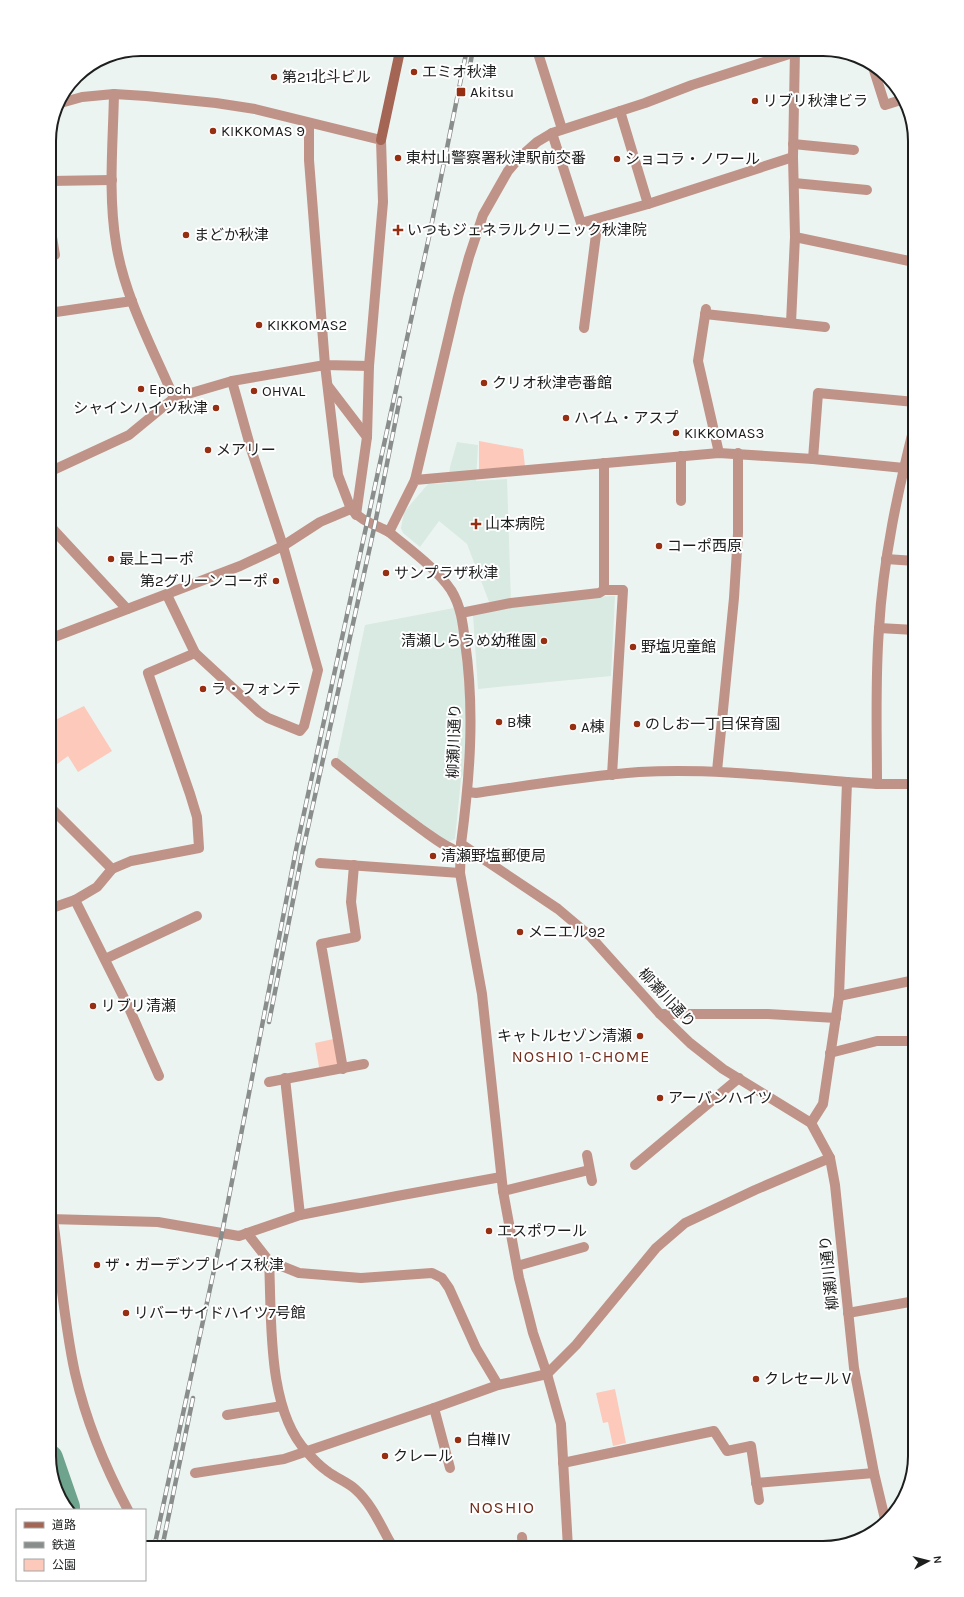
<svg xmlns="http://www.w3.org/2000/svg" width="964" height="1597" font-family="Karla,'Noto Sans JP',sans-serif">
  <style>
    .built { fill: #d9eae2 }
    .green { fill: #fdc9bb }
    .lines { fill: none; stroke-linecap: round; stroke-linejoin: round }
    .river { stroke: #6ea48e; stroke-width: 26 }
    .minor { stroke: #c09388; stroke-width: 10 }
    .tertiary { stroke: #c09388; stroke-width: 10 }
    .secondary { stroke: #a46555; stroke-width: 10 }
    .rail-casing { stroke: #898e8c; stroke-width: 4.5 }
    .rail { stroke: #fff; stroke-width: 3; stroke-dasharray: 9; stroke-linecap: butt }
    .poi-dot { fill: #962e11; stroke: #fff; stroke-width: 1.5 }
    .labels { text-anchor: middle; stroke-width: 4; stroke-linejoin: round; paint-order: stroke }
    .poi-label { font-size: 15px; fill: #1c1f1d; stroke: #fff; text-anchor: start }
    .street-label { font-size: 15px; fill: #1c1f1d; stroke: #fff }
    .neighbourhood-label { font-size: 16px; letter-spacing: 1px; fill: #702d1c; stroke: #fff }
    .quarter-label { font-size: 17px; letter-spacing: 1px; fill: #702d1c; stroke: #fff }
    .rim { fill: none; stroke: #1c1f1d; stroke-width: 2 }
  </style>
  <rect width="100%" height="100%" fill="#ecf4f1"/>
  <g class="built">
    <path d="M457,442L478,445L476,481L507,479L511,603L491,607L467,544L439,521L420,547L403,533L401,528L404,512L428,484L448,483L450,467Z"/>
    <path d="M615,596L611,676L478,689L473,615L525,604L587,597Z"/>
    <path d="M459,607L461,613L470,760L461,779L455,839L443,844L336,763L365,625Z"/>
  </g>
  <g class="green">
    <path d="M479,441L523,449L525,466L479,470Z"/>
    <path d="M84,706L112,751L78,772L68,756L49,770V723Z"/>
    <path d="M338,1038L343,1069L320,1073L315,1043Z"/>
    <path d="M615,1389L626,1443L613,1446L608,1422L603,1423L596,1393Z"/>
  </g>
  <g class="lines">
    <path class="river" d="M50,1458L67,1507"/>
    <g class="minor">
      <path d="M872,64L885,105L904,99"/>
      <path d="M114,94C113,143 108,194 116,243C124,296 153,349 174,398"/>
      <path d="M57,104L82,97L114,94L146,96L216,103L255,109L381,140L383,202L369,366L367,437L356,515"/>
      <path d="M620,111L648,204"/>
      <path d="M309,123V160L325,365L369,366"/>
      <path d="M552,133L581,223L648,204L793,157"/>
      <path d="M793,144L854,150"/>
      <path d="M49,181L112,180"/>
      <path d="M794,183L867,190"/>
      <path d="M795,237L914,262L915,265"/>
      <path d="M49,255H55L49,219"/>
      <path d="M706,309L698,361L719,453"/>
      <path d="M49,313L132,301"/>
      <path d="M705,314L825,327"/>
      <path d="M791,323L795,237L793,157L795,49"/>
      <path d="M584,328L598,219"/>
      <path d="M328,386L367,437"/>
      <path d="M813,459L818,393L915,402"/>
      <path d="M604,463V590H623L612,775"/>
      <path d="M49,472L129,435L174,398L232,381L325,365L338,475L351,509"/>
      <path d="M415,480L458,297L469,257L483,215L508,171L519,158L537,142L552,133L645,103L692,85L805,49"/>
      <path d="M681,501V456"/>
      <path d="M49,525L127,609"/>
      <path d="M389,532C409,549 436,568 451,590C461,606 463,624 465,642C475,710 470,776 461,844L558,909L590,936L660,1014L690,1043L723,1069L811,1123L830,1158L835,1185L854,1368L874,1473L885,1519"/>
      <path d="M886,559L915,561"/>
      <path d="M167,595L195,653L259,712L268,718L300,731L304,726L318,670L283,546L251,449L232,381"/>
      <path d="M461,613L511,603L599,593L604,590"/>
      <path d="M879,628L915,630"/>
      <path d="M49,639L240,566L283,546L320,522L351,509C361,521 376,525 389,532L415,480L719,453L813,459L904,468"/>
      <path d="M336,763C364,786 392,808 421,829C434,838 446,848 460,852"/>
      <path d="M717,771L734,598L738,533V453"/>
      <path d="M877,784H915"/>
      <path d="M468,792L476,793C530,785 584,776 639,772C708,768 778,776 847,782"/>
      <path d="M49,806L112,869L131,861L199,848L197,817L190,794L148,673L195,653"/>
      <path d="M461,844L460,873L482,994L503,1191L519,1278L533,1333L547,1374L561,1424L568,1548"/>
      <path d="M320,863L460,873"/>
      <path d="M112,869L97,887L75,900L129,1008L159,1076"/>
      <path d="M49,909L75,900"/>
      <path d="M105,959L197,916"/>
      <path d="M839,996L915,980"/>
      <path d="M660,1014H768L836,1018"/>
      <path d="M830,1053L877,1041H915"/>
      <path d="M343,1069L321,944L356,937L351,902L354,865"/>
      <path d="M285,1078L300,1215"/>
      <path d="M269,1082L364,1064"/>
      <path d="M811,1123L823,1104L839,996L847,782L877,784C877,732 875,680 879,629C883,559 898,490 915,423"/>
      <path d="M587,1155L592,1181"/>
      <path d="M635,1165L739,1078"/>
      <path d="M503,1191L589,1170"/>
      <path d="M49,1219L158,1222L239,1236L300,1215L397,1196L501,1177"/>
      <path d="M53,1219C60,1270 64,1323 75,1373C86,1421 105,1467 128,1510"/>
      <path d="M247,1233L269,1261L299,1273L361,1278L432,1273L442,1278L449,1288L476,1348L498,1385"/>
      <path d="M269,1261C272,1317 266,1409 307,1452C313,1459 320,1466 327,1471C336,1478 347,1482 355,1489C371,1503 380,1524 390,1542L392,1548"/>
      <path d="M517,1266L584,1247"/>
      <path d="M848,1313L915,1301"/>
      <path d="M434,1408L450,1468"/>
      <path d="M227,1415L282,1406"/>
      <path d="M563,1463L714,1431L727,1451L751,1446L759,1500"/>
      <path d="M195,1473L284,1459L434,1408L498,1385L547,1374L576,1345L656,1248L685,1223L755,1190L830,1158"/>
      <path d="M756,1483L874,1473"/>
      <path d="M522,1537L523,1548"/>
    </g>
    <path class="tertiary" d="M539,49L538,53L562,129"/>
    <path class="secondary" d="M381,140L400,51L399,49"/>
    <defs>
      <g id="rail">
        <path d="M469,71L473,49"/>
        <path d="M269,1022L303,850L375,524L400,398"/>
        <path d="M154,1548L222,1233L296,850L429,237L467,49"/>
        <path d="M162,1548L193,1398"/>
      </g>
    </defs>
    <use href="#rail" class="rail-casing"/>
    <use href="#rail" class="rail"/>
  </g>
  <g class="poi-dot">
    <circle cx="414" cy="72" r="4"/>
    <circle cx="274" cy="77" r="4"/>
    <rect x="456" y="87" width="10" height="10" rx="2"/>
    <circle cx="755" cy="101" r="4"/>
    <circle cx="213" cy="131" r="4"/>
    <circle cx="398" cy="158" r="4"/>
    <circle cx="617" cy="159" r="4"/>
    <path d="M396 224h4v4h4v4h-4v4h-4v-4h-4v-4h4z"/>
    <circle cx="186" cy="235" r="4"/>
    <circle cx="259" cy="325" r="4"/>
    <circle cx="484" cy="383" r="4"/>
    <circle cx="141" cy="389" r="4"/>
    <circle cx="254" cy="391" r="4"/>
    <circle cx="216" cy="408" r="4"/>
    <circle cx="566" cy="418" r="4"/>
    <circle cx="676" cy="433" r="4"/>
    <circle cx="208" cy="450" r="4"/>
    <path d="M474 518h4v4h4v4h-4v4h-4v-4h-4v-4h4z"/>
    <circle cx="659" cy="546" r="4"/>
    <circle cx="111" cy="559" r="4"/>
    <circle cx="386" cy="573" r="4"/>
    <circle cx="276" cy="581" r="4"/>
    <circle cx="544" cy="641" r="4"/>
    <circle cx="633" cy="647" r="4"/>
    <circle cx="203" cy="689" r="4"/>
    <circle cx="499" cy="722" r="4"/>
    <circle cx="637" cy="724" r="4"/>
    <circle cx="573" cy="727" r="4"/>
    <circle cx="433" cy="856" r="4"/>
    <circle cx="520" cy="932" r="4"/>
    <circle cx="93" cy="1006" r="4"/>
    <circle cx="640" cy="1036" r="4"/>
    <circle cx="660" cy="1098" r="4"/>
    <circle cx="489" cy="1231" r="4"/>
    <circle cx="97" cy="1265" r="4"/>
    <circle cx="126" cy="1313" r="4"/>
    <circle cx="756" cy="1379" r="4"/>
    <circle cx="458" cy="1440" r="4"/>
    <circle cx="385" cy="1456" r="4"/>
  </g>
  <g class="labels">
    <g class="poi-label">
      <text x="422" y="77">エミオ秋津</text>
      <text x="282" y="82">第21北斗ビル</text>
      <text x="470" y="97">Akitsu</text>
      <text x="763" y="106">リブリ秋津ビラ</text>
      <text x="221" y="136">KIKKOMAS 9</text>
      <text x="406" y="163">東村山警察署秋津駅前交番</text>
      <text x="625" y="164">ショコラ・ノワール</text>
      <text x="407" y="235">いつもジェネラルクリニック秋津院</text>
      <text x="194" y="240">まどか秋津</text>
      <text x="267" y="330">KIKKOMAS2</text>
      <text x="492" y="388">クリオ秋津壱番館</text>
      <text x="149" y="394">Epoch</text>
      <text x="262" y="396">OHVAL</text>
      <text x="208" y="413" text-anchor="end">シャインハイツ秋津</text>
      <text x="574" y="423">ハイム・アスプ</text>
      <text x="684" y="438">KIKKOMAS3</text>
      <text x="216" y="455">メアリー</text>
      <text x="485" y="529">山本病院</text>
      <text x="667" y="551">コーポ西原</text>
      <text x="119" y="564">最上コーポ</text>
      <text x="394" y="578">サンプラザ秋津</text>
      <text x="268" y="586" text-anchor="end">第2グリーンコーポ</text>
      <text x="536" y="646" text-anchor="end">清瀬しらうめ幼稚園</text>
      <text x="641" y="652">野塩児童館</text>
      <text x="211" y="694">ラ・フォンテ</text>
      <text x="507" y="727">B棟</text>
      <text x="645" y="729">のしお一丁目保育園</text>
      <text x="581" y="732">A棟</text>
      <text x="441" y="861">清瀬野塩郵便局</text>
      <text x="528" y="937">メニエル92</text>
      <text x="101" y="1011">リブリ清瀬</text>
      <text x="632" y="1041" text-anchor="end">キャトルセゾン清瀬</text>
      <text x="668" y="1103">アーバンハイツ</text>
      <text x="497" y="1236">エスポワール</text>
      <text x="105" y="1270">ザ・ガーデンプレイス秋津</text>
      <text x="134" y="1318">リバーサイドハイツ7号館</text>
      <text x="764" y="1384">クレセールⅤ</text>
      <text x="466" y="1445">白樺Ⅳ</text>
      <text x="393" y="1461">クレール</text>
    </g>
    <g class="street-label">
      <text transform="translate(454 741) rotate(-88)" y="5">柳瀬川通り</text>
      <text transform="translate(667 998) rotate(47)" y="5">柳瀬川通り</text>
      <text transform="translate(829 1273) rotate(-96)" y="5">柳瀬川通り</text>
    </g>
    <g class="neighbourhood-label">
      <text x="581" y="1062">NOSHIO 1-CHOME</text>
    </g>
    <g class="quarter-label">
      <text x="502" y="1513">NOSHIO</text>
    </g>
  </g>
  <path d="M0 0H964V1597H0ZM141 56H823A85 85 0 0 1 908 141V1456A85 85 0 0 1 823 1541H141A85 85 0 0 1 56 1456V141A85 85 0 0 1 141 56Z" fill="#fff" fill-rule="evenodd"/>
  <path class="rim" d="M141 56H823A85 85 0 0 1 908 141V1456A85 85 0 0 1 823 1541H141A85 85 0 0 1 56 1456V141A85 85 0 0 1 141 56Z"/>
  <rect x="16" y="1509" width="130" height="72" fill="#ffffff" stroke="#a4a5a5"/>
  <rect x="24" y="1522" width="20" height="6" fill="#a46555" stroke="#a4a5a5"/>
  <text x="52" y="1529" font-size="12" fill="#1c1f1d">道路</text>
  <rect x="24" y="1542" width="20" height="6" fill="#898e8c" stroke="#a4a5a5"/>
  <text x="52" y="1549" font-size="12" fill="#1c1f1d">鉄道</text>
  <rect x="24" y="1559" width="20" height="12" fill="#fdc9bb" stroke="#a4a5a5"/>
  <text x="52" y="1569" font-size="12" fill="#1c1f1d">公園</text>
  <g transform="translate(928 1561) rotate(83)" stroke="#ffffff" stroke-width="3" paint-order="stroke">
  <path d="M0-3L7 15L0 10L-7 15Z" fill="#1c1f1d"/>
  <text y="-6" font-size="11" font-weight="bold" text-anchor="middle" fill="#1c1f1d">N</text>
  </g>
</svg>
